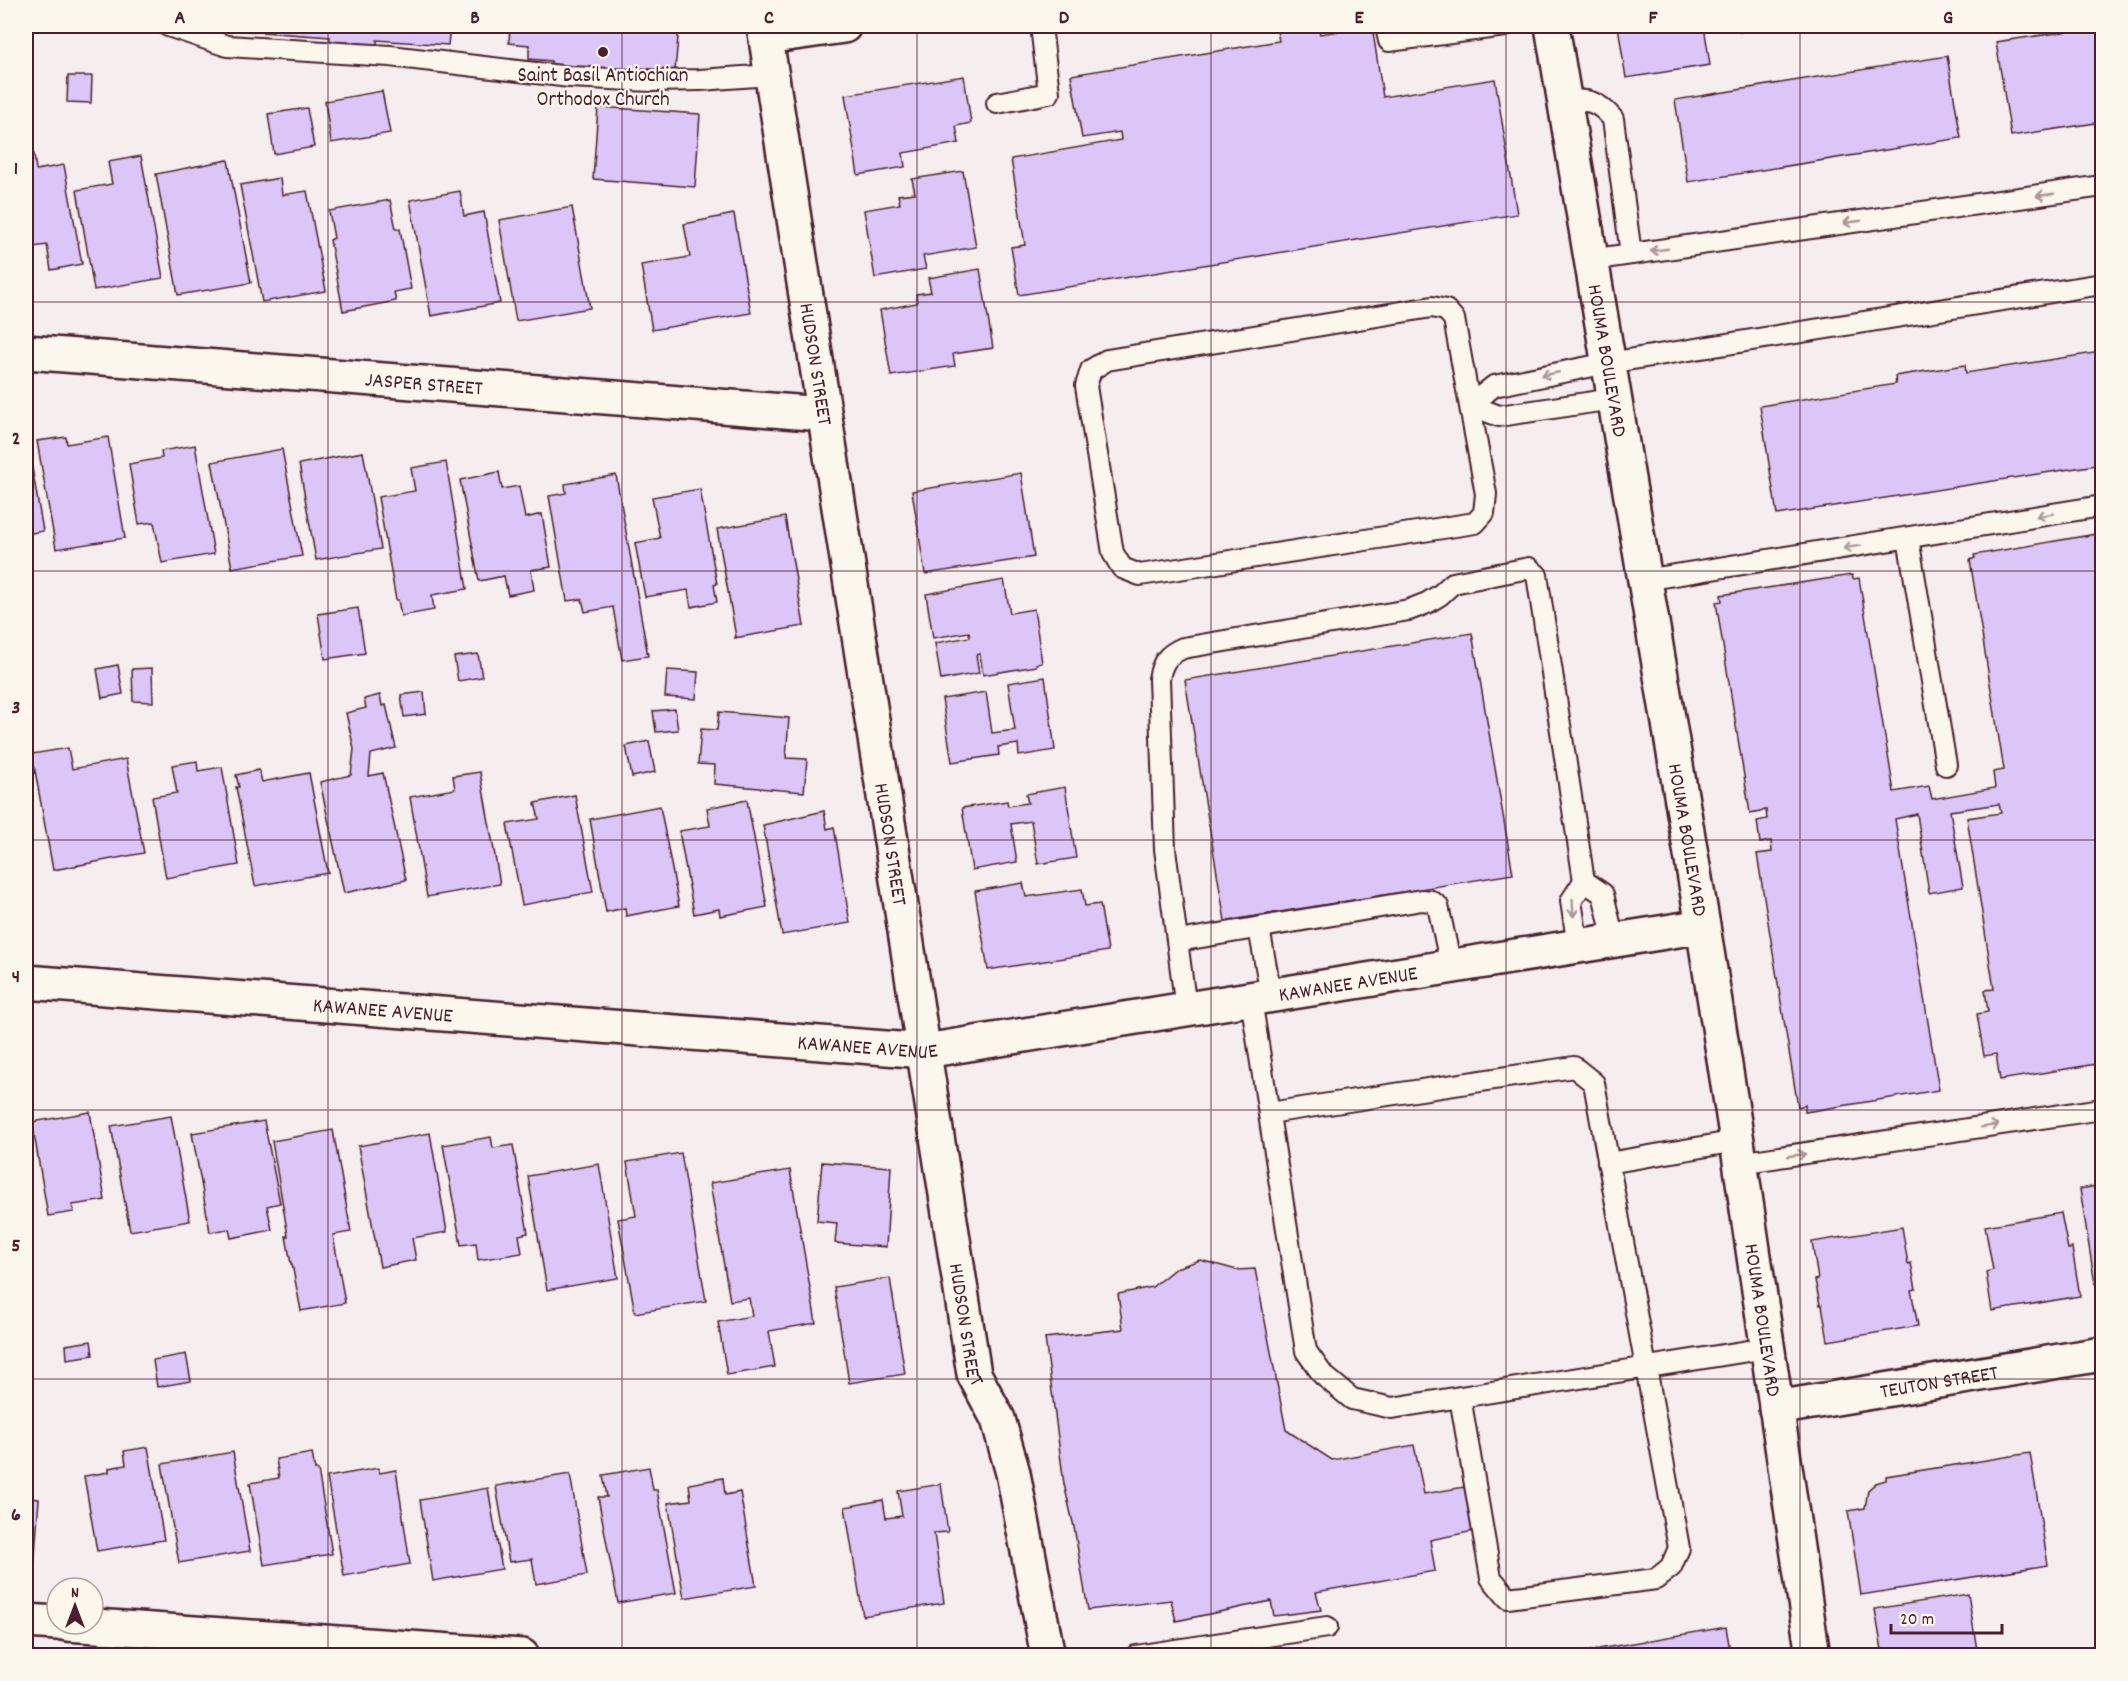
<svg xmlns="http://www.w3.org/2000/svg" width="2128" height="1681" font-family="Dekko,sans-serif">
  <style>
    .building { fill: #dbc6f7; stroke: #4a1f2b; stroke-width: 1.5 }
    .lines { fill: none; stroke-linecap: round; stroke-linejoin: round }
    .lane-casing { stroke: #4a1f2b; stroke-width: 24 }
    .street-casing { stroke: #4a1f2b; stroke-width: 38 }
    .lane { stroke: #fbf7ec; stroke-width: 20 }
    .street { stroke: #fbf7ec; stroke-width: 33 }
    .oneway { stroke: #ab9695 }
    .grid { fill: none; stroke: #4a1f2b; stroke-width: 1.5; stroke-opacity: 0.55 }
    .poi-dot { fill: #4a1f2b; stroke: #fbf7ec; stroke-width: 2 }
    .labels { text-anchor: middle; stroke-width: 4.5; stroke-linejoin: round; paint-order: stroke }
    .poi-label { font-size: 21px; fill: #4a1f2b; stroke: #fbf7ec }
    .street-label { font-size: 21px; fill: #4a1f2b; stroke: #fbf7ec }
    .neatline { fill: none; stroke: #4a1f2b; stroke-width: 2 }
    .grid-label { font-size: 20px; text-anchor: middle; font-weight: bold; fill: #4a1f2b }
  </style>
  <rect width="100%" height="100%" fill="#f5edee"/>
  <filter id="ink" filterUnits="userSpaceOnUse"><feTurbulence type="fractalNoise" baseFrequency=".0167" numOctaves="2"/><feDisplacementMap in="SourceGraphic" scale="12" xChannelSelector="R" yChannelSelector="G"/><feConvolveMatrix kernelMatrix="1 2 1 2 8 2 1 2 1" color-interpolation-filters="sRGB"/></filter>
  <g filter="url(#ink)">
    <g class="building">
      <path d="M236,26H450L448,45L377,40V45L330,41V37L235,30Z"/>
      <path d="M510,26H679L675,71L640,68V78L551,71V61L529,59V45L509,43Z"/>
      <path d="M1276,26H1318L1320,34L1372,26L1383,97L1495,79L1517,214L1019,295L1011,247L1025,245L1011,159L1121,140L1120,132L1082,138L1071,75L1279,41Z"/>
      <path d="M1618,26H1704L1710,65L1626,78Z"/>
      <path d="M1738,26H1779L1739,32Z"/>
      <path d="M2102,26V122L2011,136L1996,42Z"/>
      <path d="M1947,56L1961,138L1688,182L1675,100Z"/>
      <path d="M68,76H92L91,103L67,102Z"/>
      <path d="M964,76L971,123L956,126L959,143L903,153L905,167L858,175L845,95Z"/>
      <path d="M382,91L390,133L331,143L325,101Z"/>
      <path d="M598,107L700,114L695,187L593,179Z"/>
      <path d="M307,108L314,147L274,154L268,114Z"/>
      <path d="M34,154L36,170L64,165L82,264L51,270L47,245L26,248V155Z"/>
      <path d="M141,156L163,278L94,290L77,190L112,184L108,162Z"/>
      <path d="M228,160L251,283L178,295L156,174Z"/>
      <path d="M963,171L976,247L923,256L926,269L875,278L864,210L900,204L898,195L915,193L912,179Z"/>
      <path d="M280,178L282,195L307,191L326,291L262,302L240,185Z"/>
      <path d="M460,191L464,216L484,212L500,303L431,316L410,200Z"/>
      <path d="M390,200L396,229H400L411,289L394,292L396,301L343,311L330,240L334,238L329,211Z"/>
      <path d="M572,207L590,308L516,321L499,220Z"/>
      <path d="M734,214L751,313L652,330L641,265L690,257L684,224Z"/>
      <path d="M980,269L993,348L953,354L955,366L891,376L880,310L917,303L916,294L931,292L928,278Z"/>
      <path d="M2100,352L2102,365V464L1777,515L1760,406L1896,384L1895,376L1965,365L1966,373Z"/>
      <path d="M26,433L43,531L26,534Z"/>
      <path d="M66,437L67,444L108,437L125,538L56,549L37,441Z"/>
      <path d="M195,445L214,554L162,563L154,522L139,524L129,464L162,458L161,451Z"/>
      <path d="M282,449L302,556L232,568L212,462Z"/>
      <path d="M363,452L381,549L316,560L299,464Z"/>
      <path d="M446,462L467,589L432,595L434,610L401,616L398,600H396L378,497L415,491L411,468Z"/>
      <path d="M499,472L502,489L519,486L525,518L542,514L551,567L531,570L534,590L508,595L504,576L479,581L460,480Z"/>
      <path d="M1021,473L1034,557L925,574L912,491Z"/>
      <path d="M616,475L648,656L622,660L613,607L585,612L582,599L567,601L549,496L566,493L565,484Z"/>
      <path d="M700,489L717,584L714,585L717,602L691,607L688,590L645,597L635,543L660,538L652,497Z"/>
      <path d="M785,517L804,626L734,638L736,637L717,529Z"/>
      <path d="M2102,533V1063L2000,1080L1996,1054L1984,1056L1977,1014L1988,1012L1985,990L1994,989L1967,818L2001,813L1999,804L1950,811L1963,887L1929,893L1917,814L1895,819L1939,1090L1805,1112V1105L1798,1107L1757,854L1772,852L1771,841L1760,843L1757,821L1767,819L1766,810L1750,813L1716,602L1722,601L1721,595L1852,575L1853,579L1859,578L1894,792L1929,786L1932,799L1995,788L1993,772L2004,770L1970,560L1975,558L1974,555Z"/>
      <path d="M1004,580L1010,613L1034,609L1042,663L1036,664V666L983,675L980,654L976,655L979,673L941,680L935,643L970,637L969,632L933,638L926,594Z"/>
      <path d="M358,608L365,653L325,659L318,614Z"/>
      <path d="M1472,633L1513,874L1225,921L1185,680Z"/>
      <path d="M478,654L482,677L458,681L454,657Z"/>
      <path d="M118,665L123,694L102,698L97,669Z"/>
      <path d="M152,668L153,702L133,701L132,669Z"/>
      <path d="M667,670L698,672L696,699L665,697Z"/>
      <path d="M1045,677L1055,750L1019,756L1018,744L998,747L999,755L952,762L942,699L986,692L992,733L1015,730L1008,683Z"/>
      <path d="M424,692L426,714L404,717L401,695Z"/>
      <path d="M380,695L382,706L386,705L396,748L371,754L369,776L383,773L406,880L344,893L320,782L351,775L354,749L346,713L366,708L364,699Z"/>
      <path d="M675,709L678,730L656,732L653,711Z"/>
      <path d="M719,712L789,718L786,758L807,759L804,792L714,784L715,765L698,764L701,729L717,730Z"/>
      <path d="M649,741L655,772L632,777L626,746Z"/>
      <path d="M68,748L72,769L126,759L144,853L53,870L32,754Z"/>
      <path d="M197,761L198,771L222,767L239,865L166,878L152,797L177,793L172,765Z"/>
      <path d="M259,770L262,782L309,773L328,873L255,886L236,787H239L236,775Z"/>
      <path d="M480,772L500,884L427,897L410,797L455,789L453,776Z"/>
      <path d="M1065,787L1076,858L1038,864L1031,821L1011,824L1017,862L972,870L962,808L1007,801L1008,806L1028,803L1026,794Z"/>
      <path d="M575,795L593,892L522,905L507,824L539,819L535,803Z"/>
      <path d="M747,800L767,907L720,916L719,909L694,914L679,831L710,826L707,808Z"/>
      <path d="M660,806L679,906L626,916L625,908L606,912L590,819Z"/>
      <path d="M824,811L827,829L834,827L850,923L782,935L763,825Z"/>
      <path d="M1023,883L1026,897L1082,889L1085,906L1100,904L1108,951L988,970L975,891Z"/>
      <path d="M90,1112L105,1200L72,1205L74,1212L48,1216L32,1122Z"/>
      <path d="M171,1116L190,1221L130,1231L111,1126Z"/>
      <path d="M264,1121L280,1203L267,1206L272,1230L231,1238L229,1229L210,1232L192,1133Z"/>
      <path d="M333,1130L351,1232L333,1235L345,1303L301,1311L292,1264H291L286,1236H288L272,1141Z"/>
      <path d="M430,1133L447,1232L412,1238L416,1260L380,1267L358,1146Z"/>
      <path d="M491,1137L493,1148L513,1145L528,1233L519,1235L522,1253L478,1260L476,1243L461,1245L443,1145Z"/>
      <path d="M681,1153L706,1301L635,1313L618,1219L636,1216L627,1162Z"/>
      <path d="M822,1162L891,1167L886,1247L835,1243L837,1223L817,1221Z"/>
      <path d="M599,1164L618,1278L547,1290L528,1176Z"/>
      <path d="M790,1170L816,1323L769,1331L775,1367L727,1375L718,1322L752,1316L749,1298L730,1301L710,1183Z"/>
      <path d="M2102,1185V1283L2095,1284L2080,1189Z"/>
      <path d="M2061,1213L2068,1249L2072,1248L2080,1296L1992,1311L1986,1272L1993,1270L1985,1226Z"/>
      <path d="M1902,1227L1908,1264L1911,1263L1916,1289L1911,1290L1918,1326L1828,1341L1822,1305H1820L1815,1280L1818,1279L1812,1242Z"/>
      <path d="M1200,1260L1237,1270L1255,1269L1286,1430L1332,1460L1414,1445L1424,1494L1464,1487L1474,1531L1430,1540L1435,1571L1316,1592L1321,1610L1274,1616L1271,1601L1176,1621L1171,1600L1088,1610L1074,1527L1064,1484L1045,1338L1123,1329L1118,1294L1152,1287L1176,1268Z"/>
      <path d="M890,1278L905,1374L849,1383L834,1287Z"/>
      <path d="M91,1341L93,1355L67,1359L66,1345Z"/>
      <path d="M186,1354L191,1381L157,1387L153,1360Z"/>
      <path d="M148,1447L164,1540L97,1551L84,1476L109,1472V1468L126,1465L124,1451Z"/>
      <path d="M233,1452L250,1551L179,1563L162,1464Z"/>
      <path d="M312,1453L315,1470H318L332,1554L264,1565L250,1483L279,1478L276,1459Z"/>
      <path d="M2030,1453L2048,1565L1861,1595L1848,1511L1865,1508L1868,1490L1876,1483L1886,1480V1476Z"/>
      <path d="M649,1467L653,1490H657L676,1593L618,1603L598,1497H607L603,1475Z"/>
      <path d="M378,1468L380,1473L396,1470L410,1564L344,1576L327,1477Z"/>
      <path d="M570,1474L587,1575L536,1584L532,1559L509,1562L496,1486Z"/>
      <path d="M723,1478L725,1495L740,1492L756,1586L684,1598L668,1503L691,1500L689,1484Z"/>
      <path d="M941,1484L948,1532L934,1533L944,1603L863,1616L845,1507L883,1500L886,1518L902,1516L898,1491Z"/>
      <path d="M488,1488L502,1569L433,1581L420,1500Z"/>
      <path d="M26,1498L39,1499L34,1569L26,1568Z"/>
      <path d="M1968,1594L1978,1656H1883L1875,1609Z"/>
      <path d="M1726,1627L1731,1656H1558Z"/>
    </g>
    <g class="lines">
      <defs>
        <g id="lane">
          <path d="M168,26L227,46L390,56L570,77L651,81L700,80L772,75"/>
          <path d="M1386,26L1389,41L1505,26"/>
          <path d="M1564,100C1589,100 1597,100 1613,119L1631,254"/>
          <path d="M997,103L1049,93L1041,26"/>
          <path d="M1590,260L2102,186"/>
          <path d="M1432,307L1446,310L1454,319L1486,494L1484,513L1475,523L1140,575L1122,568L1113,553L1086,386L1091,370L1107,360Z"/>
          <path d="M1613,399L1499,416L1470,405L1494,386L1608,363L2102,284"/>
          <path d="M1908,538L1946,765"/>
          <path d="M1644,580L2102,506"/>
          <path d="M1259,928L1271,995"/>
          <path d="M1178,941L1422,900L1431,901L1438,906L1451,966"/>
          <path d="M1578,946L1571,901L1584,881L1603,894L1614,940"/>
          <path d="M1251,999L1306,1351L1323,1375L1352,1399L1392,1408L1767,1348"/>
          <path d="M1186,1009L1165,849L1159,679C1162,662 1167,655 1183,648L1409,610L1427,603L1440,595L1453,583L1529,568L1537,575L1584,881"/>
          <path d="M1269,1113L1574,1067L1594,1083L1679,1548L1671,1567L1656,1579L1508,1598L1491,1578L1460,1397"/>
          <path d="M1608,1163L1737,1141"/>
          <path d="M1739,1163L2102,1109"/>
          <path d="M1136,1656L1327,1627"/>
        </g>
        <g id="street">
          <path id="s1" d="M764,26L974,1374L998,1419L1013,1473L1048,1656"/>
          <path id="s2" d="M1552,26L1703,926L1737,1141L1813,1656"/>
          <path d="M766,37L844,26"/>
          <path id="s3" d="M26,352L823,414"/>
          <path id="s4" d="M26,982L925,1051L1703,926"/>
          <path id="s5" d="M1776,1408L2102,1354"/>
          <path d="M26,1621L57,1623"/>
          <path d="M67,1624L522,1656"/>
        </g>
      </defs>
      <use href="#lane" class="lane-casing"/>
      <use href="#street" class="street-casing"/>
      <use href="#lane" class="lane"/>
      <use href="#street" class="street"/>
    </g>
    <defs><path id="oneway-shaft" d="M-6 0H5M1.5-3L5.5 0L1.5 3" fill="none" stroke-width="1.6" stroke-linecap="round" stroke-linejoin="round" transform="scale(1.5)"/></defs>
    <g class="oneway">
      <use href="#oneway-shaft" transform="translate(2045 195) rotate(172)"/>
      <use href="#oneway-shaft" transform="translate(1852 222) rotate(172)"/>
      <use href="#oneway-shaft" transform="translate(1659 250) rotate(172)"/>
      <use href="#oneway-shaft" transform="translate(1550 374) rotate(169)"/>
      <use href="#oneway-shaft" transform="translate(2045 515) rotate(171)"/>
      <use href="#oneway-shaft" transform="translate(1852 547) rotate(171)"/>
      <use href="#oneway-shaft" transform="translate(1573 908) rotate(87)"/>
      <use href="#oneway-shaft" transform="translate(1990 1126) rotate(-9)"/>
      <use href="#oneway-shaft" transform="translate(1797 1155) rotate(-8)"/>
    </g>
  </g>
  <path class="grid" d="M328,26V1656M622,26V1656M917,26V1656M1211,26V1656M1506,26V1656M1800,26V1656M26,302H2102M26,571H2102M26,840H2102M26,1110H2102M26,1379H2102"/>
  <circle class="poi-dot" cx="603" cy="52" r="6"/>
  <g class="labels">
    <g class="poi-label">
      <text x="603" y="81">Saint Basil Antiochian<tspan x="603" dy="24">Orthodox Church</tspan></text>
    </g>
    <g class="street-label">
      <text dy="7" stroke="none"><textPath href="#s2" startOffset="339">HOUMA BOULEVARD</textPath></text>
      <text dy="7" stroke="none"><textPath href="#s1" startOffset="342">HUDSON STREET</textPath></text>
      <text dy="7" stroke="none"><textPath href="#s3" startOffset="399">JASPER STREET</textPath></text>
      <text dy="7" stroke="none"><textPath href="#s2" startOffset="825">HOUMA BOULEVARD</textPath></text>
      <text dy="7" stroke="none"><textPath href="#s1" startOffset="828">HUDSON STREET</textPath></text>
      <text dy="7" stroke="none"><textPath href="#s4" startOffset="1330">KAWANEE AVENUE</textPath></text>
      <text dy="7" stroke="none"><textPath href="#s4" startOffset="358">KAWANEE AVENUE</textPath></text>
      <text dy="7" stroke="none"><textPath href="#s4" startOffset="844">KAWANEE AVENUE</textPath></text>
      <text dy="7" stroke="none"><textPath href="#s2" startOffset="1311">HOUMA BOULEVARD</textPath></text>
      <text dy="7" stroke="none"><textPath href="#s1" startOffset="1314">HUDSON STREET</textPath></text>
      <text dy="7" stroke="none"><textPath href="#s5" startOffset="165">TEUTON STREET</textPath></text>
    </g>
  </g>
  <rect width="2128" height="1681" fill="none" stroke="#fbf7ec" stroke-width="66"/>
  <g transform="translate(75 1606)"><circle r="28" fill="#fbf7ec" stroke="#b4a19f" stroke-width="1.5"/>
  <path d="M0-4.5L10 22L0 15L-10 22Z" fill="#4a1f2b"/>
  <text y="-9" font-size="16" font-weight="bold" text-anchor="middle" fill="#4a1f2b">N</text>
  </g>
  <path d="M1891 1624v9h111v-9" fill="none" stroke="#4a1f2b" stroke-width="3"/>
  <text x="1900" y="1624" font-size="18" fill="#4a1f2b" stroke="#fbf7ec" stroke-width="4.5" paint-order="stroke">20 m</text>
  <rect x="33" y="33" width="2062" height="1615" class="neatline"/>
  <g class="grid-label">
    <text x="180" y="23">A</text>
    <text x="475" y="23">B</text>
    <text x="769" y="23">C</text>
    <text x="1064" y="23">D</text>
    <text x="1359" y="23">E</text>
    <text x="1653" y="23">F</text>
    <text x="1948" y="23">G</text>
    <text x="16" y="174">1</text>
    <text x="16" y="444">2</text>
    <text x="16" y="713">3</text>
    <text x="16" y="982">4</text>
    <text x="16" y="1251">5</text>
    <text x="16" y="1520">6</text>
  </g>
</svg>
